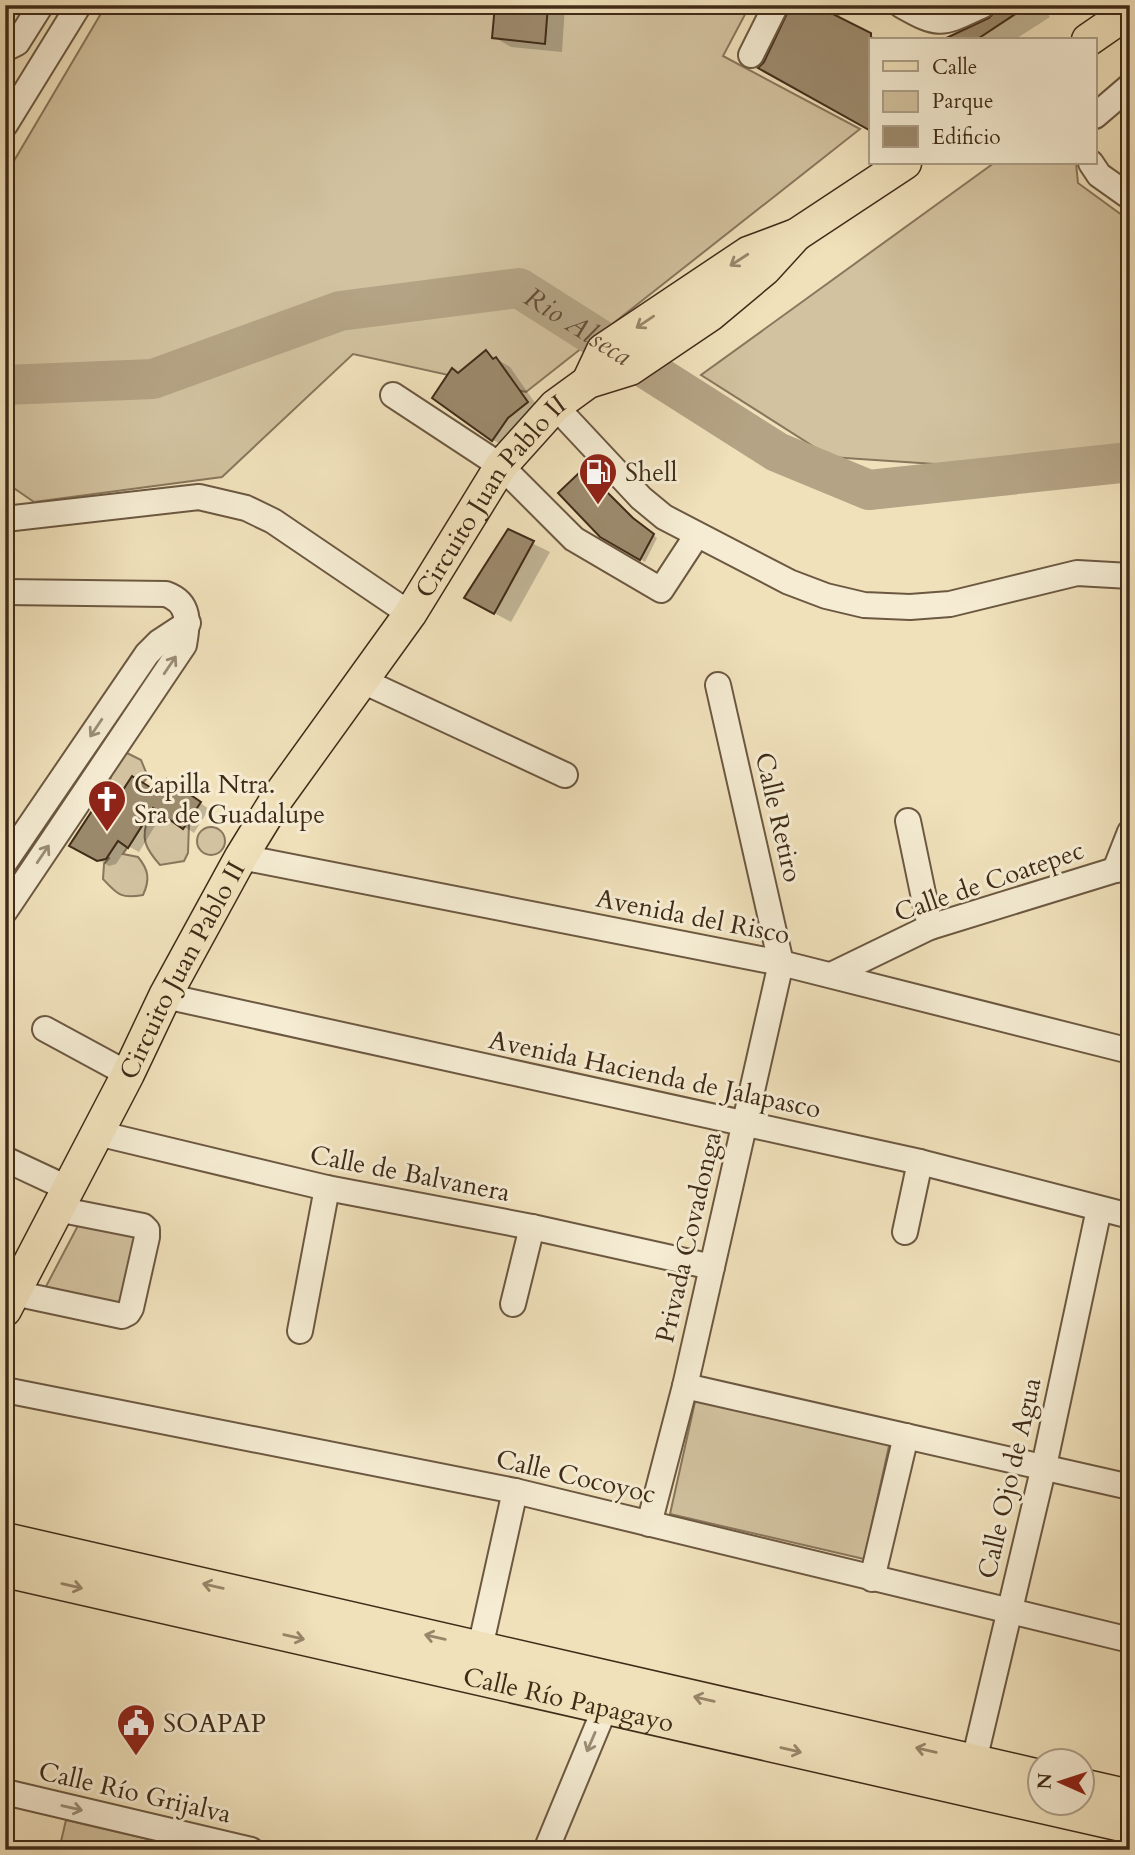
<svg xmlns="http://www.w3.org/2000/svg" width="1135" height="1855" font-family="Cardo,serif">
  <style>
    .green { fill: #d2c29f; stroke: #89765c; stroke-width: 2 }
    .shadow { fill: #0003 }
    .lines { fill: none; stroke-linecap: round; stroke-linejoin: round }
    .river { stroke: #b4a384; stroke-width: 40 }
    .building { fill: #9c8a6d; stroke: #402b18; stroke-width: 2 }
    .minor-casing { stroke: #6c5841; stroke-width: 28 }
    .major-casing { stroke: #402b18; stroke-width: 35 }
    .minor { stroke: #f5ecd3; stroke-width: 24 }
    .major { stroke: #f0e1bb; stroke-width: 32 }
    .oneway { stroke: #98866a }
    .oneway2 { stroke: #9a8c76 }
    .labels { text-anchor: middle; stroke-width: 6; stroke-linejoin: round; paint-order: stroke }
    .poi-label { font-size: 26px; fill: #402b18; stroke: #f5ecd3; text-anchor: start }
    .street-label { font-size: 26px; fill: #402b18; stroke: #f5ecd3 }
    .water-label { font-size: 28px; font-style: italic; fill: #634f38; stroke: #f5ecd3 }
  </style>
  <rect width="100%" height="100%" fill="#f0e1bb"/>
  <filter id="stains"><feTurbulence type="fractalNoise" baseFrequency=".00286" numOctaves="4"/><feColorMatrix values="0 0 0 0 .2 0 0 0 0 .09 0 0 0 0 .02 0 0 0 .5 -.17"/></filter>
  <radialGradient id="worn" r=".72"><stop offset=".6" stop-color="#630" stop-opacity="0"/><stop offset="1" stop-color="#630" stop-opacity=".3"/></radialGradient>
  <g class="green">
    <path d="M106,5H750L723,56L860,129L526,392L353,354L222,477L34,502L5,482V176Z"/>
    <path d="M994,163H1076L1078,183L1130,221V446L950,465L830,457L701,375Z"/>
    <path d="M127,753L141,760L148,777L138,788L123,795L114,792L110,781L113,765Z"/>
    <path d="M172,810L189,824L188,853L184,861L160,865C145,848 140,838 149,816Z"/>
    <path d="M136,814L146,820L123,854L138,857C149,870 150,880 143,895C121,899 118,895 103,879L104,864L109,858L107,857Z"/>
    <circle cx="211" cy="841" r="14"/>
    <path d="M82,1218L144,1232L126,1312L42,1294Z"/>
    <path d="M697,1393L891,1437L864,1559L670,1514Z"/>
    <path d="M66,1820L187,1848L186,1850H59Z"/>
  </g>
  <g class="shadow">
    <path d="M497,5H565L562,52L511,47L494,37Z"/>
    <path d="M791,5H847L838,19L880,40H871L766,63Z"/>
    <path d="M1004,5H1041L1050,17L1014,40H936L955,35L990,20Z"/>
    <path d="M486,353L510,367L540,410L506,447L493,440L453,370L460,374Z"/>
    <path d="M5,473L14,479L5,491Z"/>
    <path d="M587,473L638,523L657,538L645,562L601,535L585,475Z"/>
    <path d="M509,532L550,552L511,622L483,607Z"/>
    <path d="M177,787L209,809L194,833L163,813L139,852L128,846L116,864L109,866L71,845L118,801L159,794Z"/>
  </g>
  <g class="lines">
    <path class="river" id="s1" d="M5,385L153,379L340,311L519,288L777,452L869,490L1130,462"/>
  </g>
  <g class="building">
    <path d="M495,5H548L545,44L492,38Z"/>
    <path d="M791,5H815L871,33V131L758,68L764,62Z"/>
    <path d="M1001,5H1029L976,40H942L989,18Z"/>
    <path d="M486,350L493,359L496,357L528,402L508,418L492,441L432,398L452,368L458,373Z"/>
    <path d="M581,471L583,474L586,471L633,518L654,534L640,560L600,537L558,493Z"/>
    <path d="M508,529L534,541L494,614L464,598Z"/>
    <path d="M132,776L158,792L167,779L201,802L183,829L153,808L128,848L118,841L106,859L97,861L69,846L105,791L117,799Z"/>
  </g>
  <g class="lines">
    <defs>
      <g id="minor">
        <path d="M901,5C941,28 942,24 983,5"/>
        <path d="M5,49L17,43L41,5"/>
        <path d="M751,55L776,5"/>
        <path d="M1095,116L1130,86"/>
        <path d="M5,125L79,5"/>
        <path d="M1091,163L1099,175L1130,197"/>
        <path d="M393,395L501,466L574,539L661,590L697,535"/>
        <path d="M555,406L641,498L664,517L789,582L826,596L864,605L910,607L950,604L1077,573L1130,576"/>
        <path d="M5,519L199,497L246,508L273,521L410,614"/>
        <path d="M5,592L166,594C191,603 188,623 184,645L5,911"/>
        <path d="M363,681L565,775"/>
        <path d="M908,821L930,927"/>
        <path d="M241,857L781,963L1130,1051"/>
        <path d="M5,862L147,654L159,642L188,623"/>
        <path d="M1115,870L1130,832"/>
        <path d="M831,975L930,927L1115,870L1130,868"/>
        <path d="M165,996L920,1162L1130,1216"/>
        <path d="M45,1029L128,1074"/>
        <path d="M97,1133L327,1188L532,1227L712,1267"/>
        <path d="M5,1159L67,1188"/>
        <path d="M905,1232L920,1162"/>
        <path d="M14,1293L122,1316L128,1313L131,1308L147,1237V1230L143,1226L57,1209"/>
        <path d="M513,1304L532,1227"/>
        <path d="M300,1331L327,1188"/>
        <path d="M685,1386L1130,1487"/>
        <path d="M5,1390L515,1491L1130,1640"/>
        <path d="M649,1524L685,1386L781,963L718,685"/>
        <path d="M872,1579L906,1436"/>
        <path d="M480,1648L515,1491"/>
        <path d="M974,1761L1044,1466L1099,1209"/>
        <path d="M5,1792L251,1850"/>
        <path d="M546,1850L605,1708L609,1692"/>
      </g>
      <g id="major">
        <path d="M1088,40L1130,11"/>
        <path d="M588,382L603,350L748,253L796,235L905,163"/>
        <path id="s2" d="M5,1310L128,1074L165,996L241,857L276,800L410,614L501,466L555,406L588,382L630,369L710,315L765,269L796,235"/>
        <path d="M5,1539L1040,1776"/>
        <path id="s3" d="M5,1571L1130,1827"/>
        <path d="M1082,1785L1130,1796"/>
      </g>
    </defs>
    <use href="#minor" class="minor-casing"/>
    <use href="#major" class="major-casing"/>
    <use href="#minor" class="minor"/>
    <use href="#major" class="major"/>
  </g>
  <defs><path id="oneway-shaft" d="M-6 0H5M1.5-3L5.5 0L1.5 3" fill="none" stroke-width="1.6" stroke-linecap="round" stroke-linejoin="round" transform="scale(1.75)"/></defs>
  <g class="oneway">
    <use href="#oneway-shaft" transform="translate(739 260) rotate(147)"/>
    <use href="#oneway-shaft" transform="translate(645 322) rotate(146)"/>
    <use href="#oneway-shaft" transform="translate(72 1586) rotate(13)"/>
    <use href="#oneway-shaft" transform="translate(213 1586) rotate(-167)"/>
    <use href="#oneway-shaft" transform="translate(294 1637) rotate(13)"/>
    <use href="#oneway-shaft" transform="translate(435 1637) rotate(-167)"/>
    <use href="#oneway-shaft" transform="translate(704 1699) rotate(-167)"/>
    <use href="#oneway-shaft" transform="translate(791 1750) rotate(13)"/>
    <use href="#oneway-shaft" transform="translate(926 1750) rotate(-167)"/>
  </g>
  <g class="oneway2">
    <use href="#oneway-shaft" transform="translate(170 665) rotate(-56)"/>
    <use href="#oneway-shaft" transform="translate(96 728) rotate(124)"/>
    <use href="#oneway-shaft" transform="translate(43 854) rotate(-56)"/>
    <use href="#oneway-shaft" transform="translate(591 1742) rotate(113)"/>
    <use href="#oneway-shaft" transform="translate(72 1808) rotate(13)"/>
  </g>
  <defs>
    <symbol id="fuel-pin" viewBox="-11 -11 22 30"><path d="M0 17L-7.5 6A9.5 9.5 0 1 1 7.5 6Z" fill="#8f2418" stroke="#f5ecd3"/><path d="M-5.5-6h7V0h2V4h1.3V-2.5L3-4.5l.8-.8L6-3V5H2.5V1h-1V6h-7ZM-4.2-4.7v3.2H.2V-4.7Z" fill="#fff"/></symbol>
    <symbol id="church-pin" viewBox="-11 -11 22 30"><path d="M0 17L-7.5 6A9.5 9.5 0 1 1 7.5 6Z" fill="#8f2418" stroke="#f5ecd3"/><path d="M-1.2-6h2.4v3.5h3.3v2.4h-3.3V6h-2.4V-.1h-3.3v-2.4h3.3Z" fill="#fff"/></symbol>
    <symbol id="civic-pin" viewBox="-11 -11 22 30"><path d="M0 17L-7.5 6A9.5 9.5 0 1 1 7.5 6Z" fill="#8f2418" stroke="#f5ecd3"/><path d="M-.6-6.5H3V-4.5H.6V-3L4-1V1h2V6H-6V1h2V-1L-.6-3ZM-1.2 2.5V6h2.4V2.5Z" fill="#fff"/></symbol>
  </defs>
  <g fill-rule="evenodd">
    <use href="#fuel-pin" x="576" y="450" width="44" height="60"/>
    <use href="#church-pin" x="85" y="777" width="44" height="60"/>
    <use href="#civic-pin" x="114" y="1701" width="44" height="60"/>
  </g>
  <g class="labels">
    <g class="poi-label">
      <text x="625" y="481">Shell</text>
      <text x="134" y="793">Capilla Ntra.<tspan x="134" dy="30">Sra de Guadalupe</tspan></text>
      <text x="163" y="1732">SOAPAP</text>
    </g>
    <g class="street-label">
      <text dy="9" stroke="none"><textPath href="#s2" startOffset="950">Circuito Juan Pablo II</textPath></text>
      <text transform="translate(779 817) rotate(77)" y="9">Calle Retiro</text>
      <text transform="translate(989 881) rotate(-19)" y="9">Calle de Coatepec</text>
      <text transform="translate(693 916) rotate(11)" y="9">Avenida del Risco</text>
      <text dy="9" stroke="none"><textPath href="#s2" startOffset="383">Circuito Juan Pablo II</textPath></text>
      <text transform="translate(655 1074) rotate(12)" y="9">Avenida Hacienda de Jalapasco</text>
      <text transform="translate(410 1173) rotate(11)" y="9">Calle de Balvanera</text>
      <text transform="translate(688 1237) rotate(-77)" y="9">Privada Covadonga</text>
      <text transform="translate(576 1476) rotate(13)" y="9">Calle Cocoyoc</text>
      <text transform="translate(1009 1478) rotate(-77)" y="9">Calle Ojo de Agua</text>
      <text dy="9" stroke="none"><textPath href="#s3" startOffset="578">Calle Río Papagayo</textPath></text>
      <text transform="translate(135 1792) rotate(13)" y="9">Calle Río Grijalva</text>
    </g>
    <g class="water-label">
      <text dy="10" stroke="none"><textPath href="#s1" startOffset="598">Rio Alseca</textPath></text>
    </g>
  </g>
  <rect width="1135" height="1855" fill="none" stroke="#f0e1bb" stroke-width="28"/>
  <rect x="7" y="7" width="1121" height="1841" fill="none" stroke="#402b18" stroke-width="3.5"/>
  <rect x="14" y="14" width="1107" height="1827" fill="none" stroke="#402b18" stroke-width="2"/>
  <rect x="869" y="38" width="228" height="126" fill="#f5ecd3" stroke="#ad9f88" stroke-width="2"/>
  <rect x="883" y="61" width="35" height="10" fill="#f0e1bb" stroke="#ad9f88" stroke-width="2"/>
  <text x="932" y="74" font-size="21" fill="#402b18">Calle</text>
  <rect x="883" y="91" width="35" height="21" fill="#d2c29f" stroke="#ad9f88" stroke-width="2"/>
  <text x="932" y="108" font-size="21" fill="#402b18">Parque</text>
  <rect x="883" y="126" width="35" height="21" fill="#9c8a6d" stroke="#ad9f88" stroke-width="2"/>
  <text x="932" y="144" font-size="21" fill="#402b18">Edificio</text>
  <g transform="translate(1061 1782) rotate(273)"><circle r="33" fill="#f5ecd3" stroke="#ad9f88" stroke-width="2"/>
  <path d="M0-5L12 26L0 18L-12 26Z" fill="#8f2418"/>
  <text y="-10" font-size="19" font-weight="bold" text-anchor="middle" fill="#402b18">N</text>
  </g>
  <rect width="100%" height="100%" filter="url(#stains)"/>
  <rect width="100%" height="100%" fill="url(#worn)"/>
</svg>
